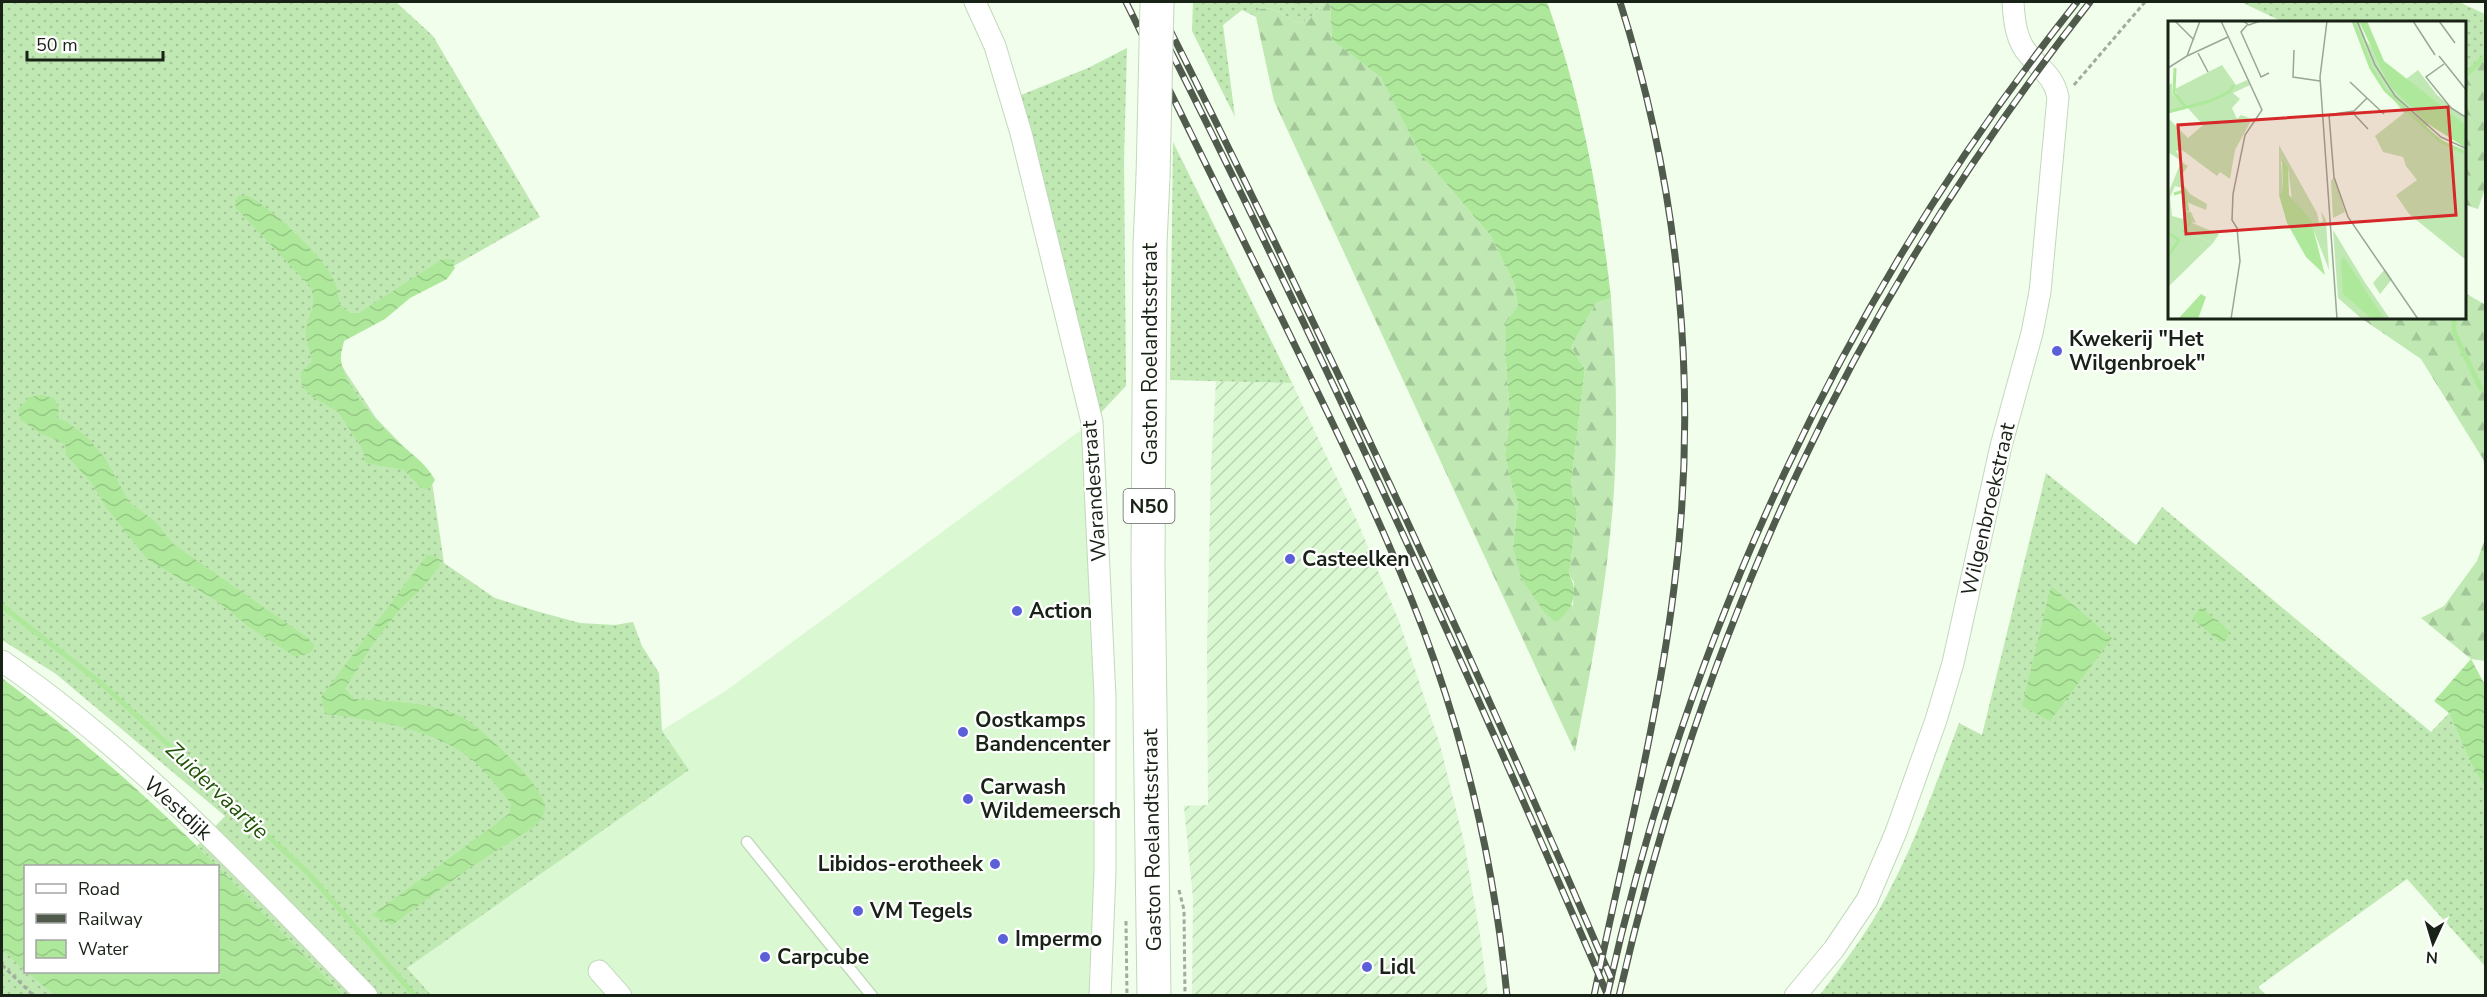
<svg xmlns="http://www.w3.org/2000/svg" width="2487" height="997" font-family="'Nunito Sans',sans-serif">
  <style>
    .built { fill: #daf8d1 }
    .industrial { fill: url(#industrial-furrows) }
    .grass { fill: url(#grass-dots) }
    .forest { fill: url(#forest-firs) }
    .water { fill: url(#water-waves) }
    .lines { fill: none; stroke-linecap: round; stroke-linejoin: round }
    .stream { stroke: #aee89b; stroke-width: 5 }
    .lane-casing { stroke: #c1d9ba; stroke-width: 13 }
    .street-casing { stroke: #c1d9ba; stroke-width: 23 }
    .primary-casing { stroke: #c1d9ba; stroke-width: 35 }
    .path { stroke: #a1ad9c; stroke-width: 3; stroke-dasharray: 4.5 3; stroke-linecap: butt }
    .lane { stroke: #fff; stroke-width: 10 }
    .street { stroke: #fff; stroke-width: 21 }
    .primary { stroke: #fff; stroke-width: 33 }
    .rail-casing { stroke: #515b4d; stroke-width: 7 }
    .rail { stroke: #fff; stroke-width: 4.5; stroke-dasharray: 14; stroke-linecap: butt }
    .primary-bridge-casing { stroke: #c1d9ba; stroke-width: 35; stroke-linecap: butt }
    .primary-bridge { stroke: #fff; stroke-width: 33 }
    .poi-dot { fill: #5b60d8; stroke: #fff; stroke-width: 2 }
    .labels { text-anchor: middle; stroke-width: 4.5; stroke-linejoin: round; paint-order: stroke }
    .shield { fill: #fff; stroke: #5e645c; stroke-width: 1.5 }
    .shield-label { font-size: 20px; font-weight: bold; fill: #192216 }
    .poi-label { font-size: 21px; font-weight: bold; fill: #192216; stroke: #fff; text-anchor: start }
    .street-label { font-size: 21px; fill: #192216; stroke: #fff }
    .water-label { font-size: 22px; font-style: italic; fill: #1f5405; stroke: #fff }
    .inset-river { fill: none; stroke: #aee89b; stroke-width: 3 }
    .inset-road { fill: none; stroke: #9aa696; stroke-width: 1.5 }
    .view { fill: #d62828; fill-opacity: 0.15; stroke: #d62828; stroke-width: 3 }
    .inset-edge { fill: none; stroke: #192216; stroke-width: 3 }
  </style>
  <defs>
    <pattern id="industrial-furrows" width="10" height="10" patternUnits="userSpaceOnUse" patternTransform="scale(1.5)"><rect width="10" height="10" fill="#daf8d1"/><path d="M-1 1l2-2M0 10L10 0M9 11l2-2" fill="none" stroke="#bad4b3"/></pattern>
    <pattern id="grass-dots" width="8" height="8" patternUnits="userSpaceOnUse" patternTransform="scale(1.5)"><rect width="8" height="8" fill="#c0e8b3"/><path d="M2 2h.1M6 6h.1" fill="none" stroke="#a4c799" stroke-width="1.8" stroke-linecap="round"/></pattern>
    <pattern id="forest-firs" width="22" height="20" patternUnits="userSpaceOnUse" patternTransform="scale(1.5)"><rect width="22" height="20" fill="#c0e8b3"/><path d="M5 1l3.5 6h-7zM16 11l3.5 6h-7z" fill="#a4c799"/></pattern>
    <pattern id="water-waves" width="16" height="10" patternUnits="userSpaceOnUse" patternTransform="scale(1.5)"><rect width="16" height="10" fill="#aee89b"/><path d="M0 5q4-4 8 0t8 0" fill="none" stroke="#95c785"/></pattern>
  </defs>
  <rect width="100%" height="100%" fill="#f0feeb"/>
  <path class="built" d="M1092,422L1095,883L1089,974L1093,993L1090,995L431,996L407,968L689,770L661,731L727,690Z"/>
  <path class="industrial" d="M1216,381L1292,383L1358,523L1399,621L1440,745L1464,842L1480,935L1488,995H1192L1193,898L1184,806L1208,805L1207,649L1211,467Z"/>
  <g class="grass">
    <path d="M2,2H396L433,36L540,217L341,330L335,347L343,368L376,418L431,475L444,563L495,598L536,611L580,623L615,625L633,622L642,646L659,673L662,731L689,770L407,968L431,995H343L197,846L225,816L56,674L2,640Z"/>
    <path d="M1193,2H1323L1310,19L1299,23L1270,8L1260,9L1256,17L1242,10L1223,25L1235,117L1192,31Z"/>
    <path d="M2241,2H2459L2485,14V55L2465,77L2464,22H2283Z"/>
    <path d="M1127,48L1124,160L1126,386L1092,422L1011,99L1088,68Z"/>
    <path d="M1173,142L1292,383L1170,380Z"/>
    <path d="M2046,473L2136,545L2162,507L2431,732L2449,713L2472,766L2485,788V966L2407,879L2258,987L2266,995L1819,996C1843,964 1868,932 1886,897C1916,841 1937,781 1959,723L1982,735Z"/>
    <path d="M2,949L54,995H2Z"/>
  </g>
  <g class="forest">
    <path d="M1323,2H1330L1332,40L1381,76L1419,152L1490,235L1514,283L1518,306L1506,362L1510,416L1505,455L1512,487L1518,503L1513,546L1573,606L1574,582L1569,575L1577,513L1571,484L1585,369L1571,347L1596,303L1611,298C1616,362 1618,426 1614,490C1608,578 1592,665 1575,752L1274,101L1256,17L1260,9L1270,8L1299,23L1310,19Z"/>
    <path d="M2485,55V189L2478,209L2465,205L2464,77Z"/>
    <path d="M2465,293L2484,304L2485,310V470L2483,459L2421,359L2361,318H2464Z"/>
    <path d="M2485,539V661L2471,659L2421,618L2444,606L2477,561Z"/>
  </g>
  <g class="water">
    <path d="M1330,2H1547C1581,97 1600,198 1611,298L1596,303L1571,347L1585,369L1571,484L1577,513L1569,575C1580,592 1572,612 1556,622L1545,613L1521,578L1513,546L1518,503L1512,487L1505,455L1510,416L1506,362V322L1518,306L1514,283L1490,235L1419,152L1381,77L1332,40Z"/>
    <path d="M238,196C244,196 248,195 252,198C272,209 315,250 327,269C335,280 339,291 339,304L350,313H359L441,260L451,259L455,268L447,279L410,298L385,319L344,341C343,347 340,354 341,360C343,385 378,423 396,440C410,453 426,463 435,480L429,489L421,488L404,470L366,463L362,448L338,412L314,398L302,386L301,372L312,362C311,352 306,342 306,333C307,312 319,309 310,286L235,207Z"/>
    <path d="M42,395L54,398L59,409L57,418L67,422L87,437L105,458L129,502L156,522L173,544L308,638L314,645L312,651L305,655L294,656L249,627L217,601L147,559L106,507L91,482L66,455L65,444L38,432L20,419L18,409L29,397Z"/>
    <path d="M427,555L435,556L440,560L439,567L422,588L400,609L372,645L345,689L355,699C388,701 430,702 460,716C479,725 543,785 545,806C546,814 540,820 535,826L468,869L392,925L372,915L504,818L510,812L511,804C498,787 482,765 463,753C427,728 369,719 325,714L321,697Z"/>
    <path d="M2051,586L2112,638L2050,721L2022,706Z"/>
    <path d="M2201,607L2229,631L2228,637L2224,642H2220L2192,618Z"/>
    <path d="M2471,659L2485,685V788L2472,766L2449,713L2434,701Z"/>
    <path d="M2,678C77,735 151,799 217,866H26L25,971L2,949Z"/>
    <path d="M218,867L343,995H54L27,972H218Z"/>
  </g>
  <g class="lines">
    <g class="stream">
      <path d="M2464,77L2486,55"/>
      <path d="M2454,318V332L2481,389L2486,388"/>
      <path d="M2,606L102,684L308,873L415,996"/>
    </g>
    <defs>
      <path id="lane" d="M747,842L872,996"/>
      <g id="street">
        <path d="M975,2L995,46L1021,133L1092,422L1105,697V872L1100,996"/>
        <path d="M2,661C138,755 252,878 367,996"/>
        <path d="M599,971L621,996"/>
        <path d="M1795,996L1834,949L1867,900L1896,832L1936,720L1953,663L2001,446L2032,333L2040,292L2058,97C2053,75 2042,71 2029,55C2016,41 2014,20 2013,2"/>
      </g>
      <path id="primary" d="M1153,177L1150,244L1148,565L1154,996"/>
    </defs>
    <use href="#lane" class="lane-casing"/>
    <use href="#street" class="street-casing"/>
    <use href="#primary" class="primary-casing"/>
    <g class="path">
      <path d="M1296,2L1297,3"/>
      <path d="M2074,85L2145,2"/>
      <path d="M1179,890L1184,910L1185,996"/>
      <path d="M1126,921L1127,996"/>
      <path d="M2,965L34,996"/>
    </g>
    <use href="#lane" class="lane"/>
    <use href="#street" class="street"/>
    <use href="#primary" class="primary"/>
    <defs>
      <g id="rail">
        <path d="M1126,2C1178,108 1231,214 1283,321C1332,422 1383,523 1423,629C1467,747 1495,870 1507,996"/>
        <path d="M1146,2C1311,328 1464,660 1608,996"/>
        <path d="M1156,2C1317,322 1469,647 1611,978"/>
        <path d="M1594,996C1622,860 1657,725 1674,588C1699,390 1680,191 1620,2"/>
        <path d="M1607,996C1687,634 1845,292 2077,2"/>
        <path d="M1619,996C1704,624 1854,302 2090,2"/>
      </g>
    </defs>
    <use href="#rail" class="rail-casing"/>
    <use href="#rail" class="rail"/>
    <defs>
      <path id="primary-bridge" d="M1153,177L1157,2"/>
    </defs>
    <use href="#primary-bridge" class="primary-bridge-casing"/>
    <use href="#primary-bridge" class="primary-bridge"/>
  </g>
  <g class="poi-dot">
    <circle cx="2057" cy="351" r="6"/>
    <circle cx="1290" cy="559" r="6"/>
    <circle cx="1017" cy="611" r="6"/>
    <circle cx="963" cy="732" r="6"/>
    <circle cx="968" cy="799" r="6"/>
    <circle cx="995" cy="864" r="6"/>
    <circle cx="858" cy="911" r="6"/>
    <circle cx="1003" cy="939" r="6"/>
    <circle cx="765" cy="957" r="6"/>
    <circle cx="1367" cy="967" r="6"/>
  </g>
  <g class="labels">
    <rect class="shield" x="1123.5" y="489" width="51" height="34" rx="4.5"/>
    <g class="shield-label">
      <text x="1149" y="513">N50</text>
    </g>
    <g class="poi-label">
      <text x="2069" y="346">Kwekerij "Het<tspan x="2069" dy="24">Wilgenbroek"</tspan></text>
      <text x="1302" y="566">Casteelken</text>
      <text x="1029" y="618">Action</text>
      <text x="975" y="727">Oostkamps<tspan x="975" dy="24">Bandencenter</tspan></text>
      <text x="980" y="794">Carwash<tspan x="980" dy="24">Wildemeersch</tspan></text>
      <text x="983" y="871" text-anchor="end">Libidos-erotheek</text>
      <text x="870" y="918">VM Tegels</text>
      <text x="1015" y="946">Impermo</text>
      <text x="777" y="964">Carpcube</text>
      <text x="1379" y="974">Lidl</text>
    </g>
    <g class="street-label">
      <text transform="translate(1150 354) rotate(-90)" y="7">Gaston Roelandtsstraat</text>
      <text transform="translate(1094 491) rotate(-94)" y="7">Warandestraat</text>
      <text transform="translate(1988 509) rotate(-77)" y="7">Wilgenbroekstraat</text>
      <text transform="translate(178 808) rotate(42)" y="7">Westdijk</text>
      <text transform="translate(1152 840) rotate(-91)" y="7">Gaston Roelandtsstraat</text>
    </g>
    <g class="water-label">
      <text transform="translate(218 790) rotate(43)" y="8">Zuidervaartje</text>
    </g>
  </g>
  <g transform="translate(2168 21)">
    <rect width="298" height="298" fill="#f0feeb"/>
    <path d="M184,0H191L198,19L260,103L258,107L277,121L298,129V239L241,193L228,174L249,159L238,145L235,136L215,131L207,115L236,92L202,48ZM54,44L68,64L79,59L82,64L65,72L72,78L64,87L69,98L73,94L84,98L67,129L62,158L52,151L49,155L14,129L8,130L15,141L0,131V97L20,117L35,104L19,86L0,90V65L4,62V73L11,79L7,68ZM250,49L269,74L298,98V104L238,58ZM166,156L177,191L165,197L163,160ZM153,190L158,199L161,249L144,205L155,200ZM22,201L51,213L45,222L15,210ZM165,209L196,260L222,298H194L170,277Z" fill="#c0e8b3"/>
    <path d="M111,124L149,192L151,202L144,205L124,180L120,146L113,140L115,168L111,174ZM13,141L20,145L15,152V163L22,173L39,183L38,189L16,180L14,167L7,165L2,176L4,195L15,198L17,190L23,191L28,202L22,201L11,219L0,212V173ZM217,248L224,258L212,273L205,262Z" fill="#c0e8b3"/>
    <path d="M15,210L45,222L0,266V212L11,219Z" fill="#c0e8b3"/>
    <path d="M191,0H199L216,40L298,104V127L260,103L221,64ZM114,138L120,146L121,174L143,199L157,254L138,236L119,202L111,174L115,168ZM176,236L207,284L217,298H204L175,273L173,240ZM33,273L38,276L30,298H10Z" fill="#aee89b"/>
    <path class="inset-river" d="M185,0L203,47L217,69L272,120L299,133M7,47L6,72L18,86M0,91L42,80L61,71L66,64M6,173L16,170L20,190M15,211L22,201L20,192M0,212L11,219L0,235"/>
    <path class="inset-road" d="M7,0L26,19M53,0L94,89L77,114L65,173L64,199L69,207L72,240L63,298M75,0L81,4L92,0M159,0L152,56L169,298M189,0L207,44L227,75L273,116L299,128M245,0L267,34M271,0L287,22M80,3L73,11L90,49L93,56L101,52M126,29L125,56L152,60M30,32L40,51M19,35L60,16M271,35L299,70M276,43L258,56L283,87L299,97M0,47L19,35L32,0M182,61L199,77M184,91L200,108M159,94L186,90L199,77L216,93M161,94L166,156L180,196L250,298"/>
    <path class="view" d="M280,86L288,194L18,213L10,104Z"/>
    <rect width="298" height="298" class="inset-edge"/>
  </g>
  <rect width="2487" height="997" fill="none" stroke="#192216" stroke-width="6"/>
  <rect x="24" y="865" width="195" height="108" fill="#ffffff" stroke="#a3a7a2" stroke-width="1.5"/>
  <rect x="36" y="884" width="30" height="9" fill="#ffffff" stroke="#a3a7a2" stroke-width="1.5"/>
  <text x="78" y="895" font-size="18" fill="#192216">Road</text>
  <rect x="36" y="914" width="30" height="9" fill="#515b4d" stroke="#a3a7a2" stroke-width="1.5"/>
  <text x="78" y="925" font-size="18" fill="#192216">Railway</text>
  <rect x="36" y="940" width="30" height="18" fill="url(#water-waves)" stroke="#a3a7a2" stroke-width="1.5"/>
  <text x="78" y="955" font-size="18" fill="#192216">Water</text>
  <g transform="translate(2433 943) rotate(184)" stroke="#ffffff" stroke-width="4.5" paint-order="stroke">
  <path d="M0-4.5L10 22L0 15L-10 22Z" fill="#192216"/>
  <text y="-9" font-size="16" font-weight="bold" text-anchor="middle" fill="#192216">N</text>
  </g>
  <path d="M27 51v9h136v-9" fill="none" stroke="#192216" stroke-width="3"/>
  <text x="36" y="51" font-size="18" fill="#192216" stroke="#ffffff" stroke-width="4.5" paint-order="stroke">50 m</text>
</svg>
